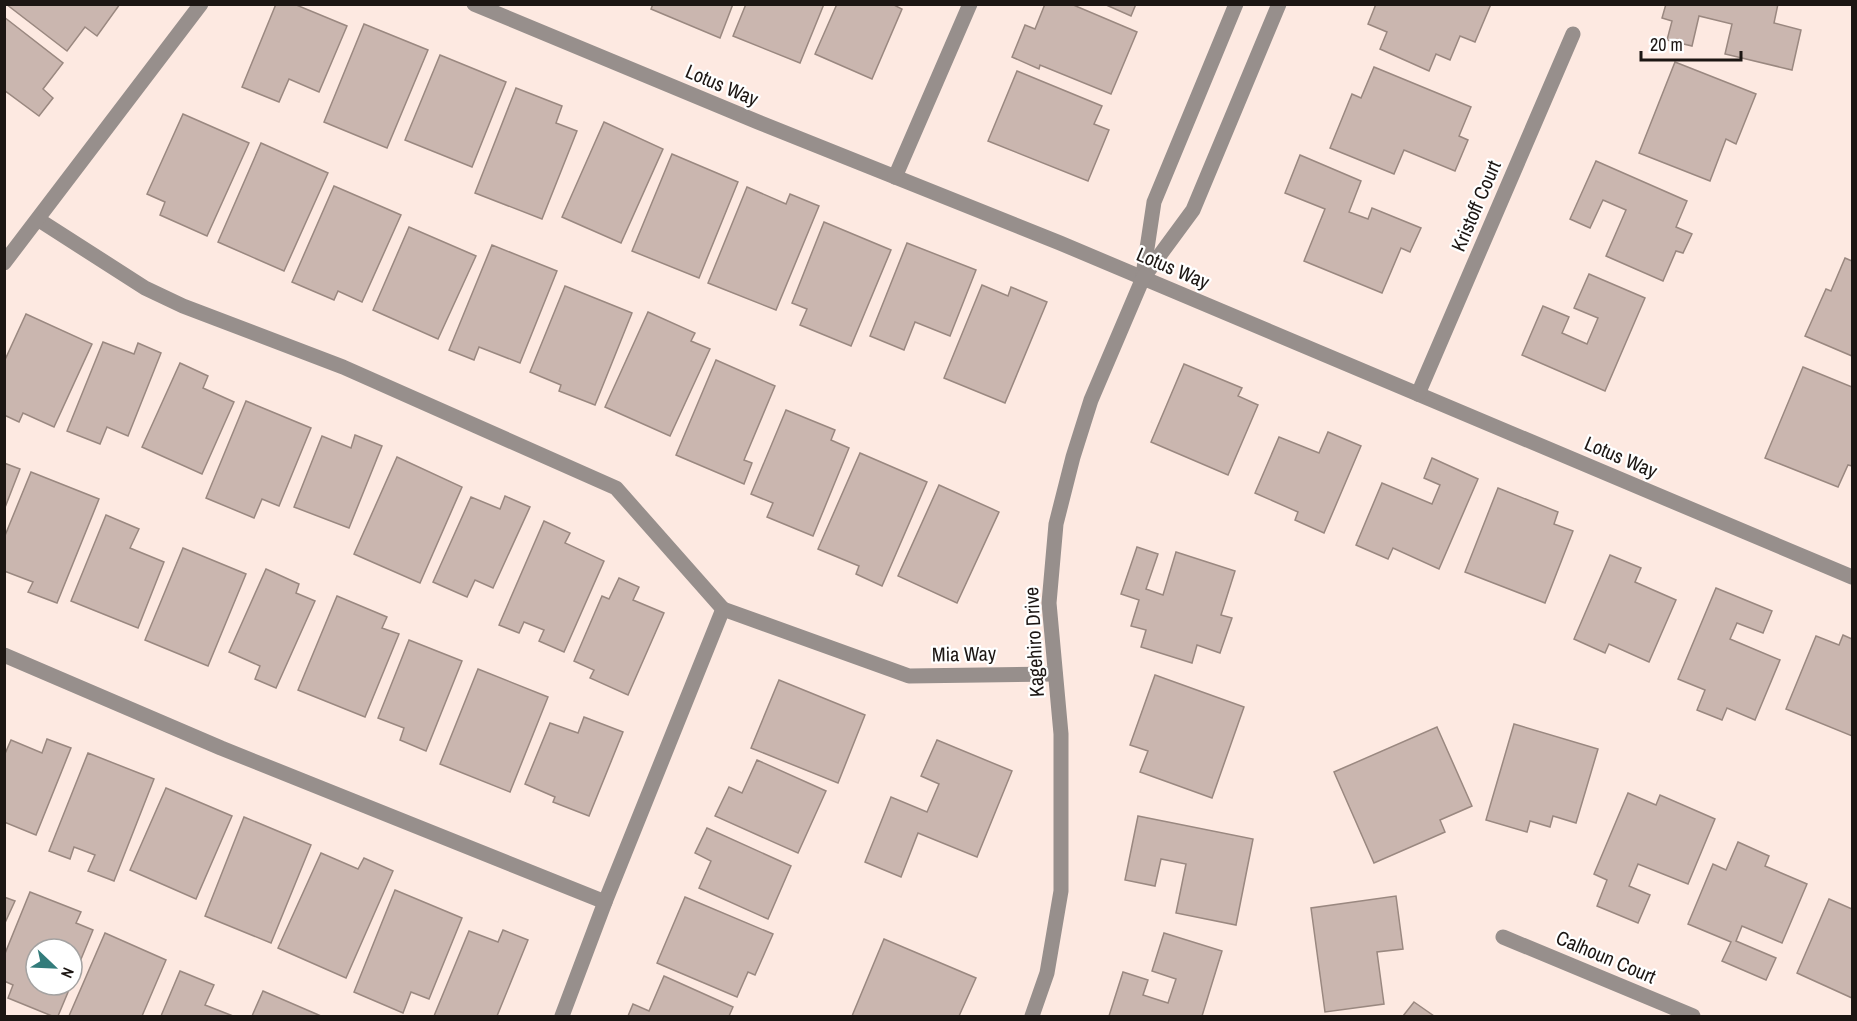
<svg xmlns="http://www.w3.org/2000/svg" width="1857" height="1021" font-family="'Archivo Narrow',sans-serif">
  <style>
    .building { fill: #cab6af; stroke: #9a8880; stroke-width: 1.5 }
    .lines { fill: none; stroke-linecap: round; stroke-linejoin: round }
    .minor { stroke: #978f8c; stroke-width: 15 }
    .labels { text-anchor: middle; stroke-width: 4.5; stroke-linejoin: round; paint-order: stroke }
    .street-label { font-size: 20px; fill: #1c1613; stroke: #fff }
  </style>
  <rect width="100%" height="100%" fill="#fde9e1"/>
  <g class="building">
    <path d="M6,4H120L97,36L85,27L67,51Z"/>
    <path d="M276,4H294L347,26L319,92L289,79L279,102L242,87Z"/>
    <path d="M653,4H733L720,38L651,9Z"/>
    <path d="M746,4H824L800,63L733,36Z"/>
    <path d="M837,4H892L902,9L872,79L815,54Z"/>
    <path d="M1045,4H1071L1137,32L1111,94L1040,65L1039,69L1012,57L1025,25L1035,29Z"/>
    <path d="M1104,4H1136L1131,16Z"/>
    <path d="M1376,4H1491L1475,42L1460,36L1450,60L1436,54L1429,71L1380,49L1387,32L1368,24Z"/>
    <path d="M1666,4H1778L1774,23L1801,30L1792,70L1725,54L1732,24L1699,16L1692,46L1667,40L1672,21L1662,18Z"/>
    <path d="M4,17L63,63L43,89L53,98L39,116L4,90Z"/>
    <path d="M364,24L428,50L387,148L324,122Z"/>
    <path d="M440,55L506,82L472,167L405,140Z"/>
    <path d="M1675,62L1756,94L1736,144L1726,139L1710,181L1639,153Z"/>
    <path d="M1374,67L1471,107L1459,136L1468,140L1455,171L1404,150L1394,174L1330,148L1352,94L1361,98Z"/>
    <path d="M1017,71L1102,106L1094,124L1109,130L1088,181L988,141Z"/>
    <path d="M516,88L562,106L556,123L577,131L542,219L475,193Z"/>
    <path d="M183,114L249,143L207,236L160,215L165,202L147,194Z"/>
    <path d="M604,122L663,149L621,243L562,217Z"/>
    <path d="M261,143L328,173L284,271L218,242Z"/>
    <path d="M672,154L738,182L699,278L632,251Z"/>
    <path d="M1300,155L1361,181L1349,212L1368,219L1372,208L1421,228L1410,252L1401,248L1382,293L1304,261L1325,209L1285,193Z"/>
    <path d="M1596,161L1687,201L1676,227L1692,234L1683,253L1676,251L1663,281L1606,256L1626,210L1603,200L1590,228L1570,219Z"/>
    <path d="M334,186L401,215L362,302L338,291L334,300L292,282Z"/>
    <path d="M747,187L786,204L790,194L819,206L776,310L708,283Z"/>
    <path d="M824,222L891,250L851,346L800,325L807,309L792,303Z"/>
    <path d="M409,227L476,256L438,339L373,310Z"/>
    <path d="M907,243L976,270L950,336L915,322L904,350L870,336Z"/>
    <path d="M492,245L557,271L520,363L479,347L474,360L449,350Z"/>
    <path d="M1845,258L1852,261V356L1805,336L1826,289L1831,291Z"/>
    <path d="M1589,274L1645,298L1605,391L1522,355L1543,306L1569,317L1562,333L1587,344L1598,318L1574,308Z"/>
    <path d="M982,285L1008,296L1011,287L1047,302L1005,403L944,378Z"/>
    <path d="M565,286L632,313L595,405L559,391L561,385L530,372Z"/>
    <path d="M648,312L695,333L691,341L710,349L670,436L605,407Z"/>
    <path d="M26,314L92,344L54,427L23,413L19,422L4,415V362Z"/>
    <path d="M103,342L134,354L138,343L161,353L128,436L107,427L100,444L67,431Z"/>
    <path d="M716,360L775,386L744,460L752,463L744,484L676,455Z"/>
    <path d="M180,363L208,376L203,388L234,402L202,474L142,447Z"/>
    <path d="M1184,364L1242,388L1238,396L1258,405L1228,475L1151,442Z"/>
    <path d="M1803,367L1852,387V466L1848,465L1838,487L1765,458Z"/>
    <path d="M246,401L311,428L279,506L262,499L254,518L206,498Z"/>
    <path d="M786,410L835,430L831,440L849,448L813,536L767,517L773,503L751,494Z"/>
    <path d="M1328,432L1361,446L1324,533L1295,520L1298,512L1255,493L1279,437L1319,453Z"/>
    <path d="M355,435L382,446L349,528L294,507L322,436L351,448Z"/>
    <path d="M860,453L927,482L882,586L856,574L859,566L818,549Z"/>
    <path d="M397,457L462,487L420,583L354,554Z"/>
    <path d="M1432,458L1478,479L1439,569L1393,548L1388,559L1356,545L1382,483L1432,504L1440,485L1424,478Z"/>
    <path d="M4,463L20,469L4,510Z"/>
    <path d="M31,472L99,499L57,603L28,592L33,582L4,571V538Z"/>
    <path d="M939,485L999,512L957,603L898,576Z"/>
    <path d="M1498,488L1558,512L1554,524L1573,531L1545,603L1465,572Z"/>
    <path d="M505,496L530,507L493,588L475,580L467,597L433,582L471,497L500,509Z"/>
    <path d="M106,515L139,529L130,548L164,562L138,628L71,601Z"/>
    <path d="M544,521L570,533L565,543L604,561L564,652L539,641L544,630L524,622L519,633L499,625Z"/>
    <path d="M1137,547L1158,554L1146,589L1163,595L1176,552L1235,571L1221,615L1232,618L1220,653L1197,645L1192,663L1141,647L1146,630L1131,626L1139,600L1121,594Z"/>
    <path d="M183,548L246,574L208,666L145,640Z"/>
    <path d="M1610,555L1641,568L1635,582L1676,600L1649,662L1609,644L1605,653L1574,639Z"/>
    <path d="M266,569L299,584L296,593L315,601L276,688L255,679L260,666L229,652Z"/>
    <path d="M619,578L639,587L633,600L664,613L628,695L590,678L594,670L574,661L602,596L609,599Z"/>
    <path d="M1716,588L1772,611L1763,633L1737,623L1730,639L1780,660L1755,720L1727,708L1722,720L1697,710L1705,690L1678,679Z"/>
    <path d="M337,596L387,617L382,628L399,634L365,717L298,690Z"/>
    <path d="M1843,635L1852,639V736L1786,709L1816,636L1839,645Z"/>
    <path d="M409,640L462,661L426,751L400,740L404,728L378,718Z"/>
    <path d="M478,669L548,697L510,792L440,764Z"/>
    <path d="M1155,675L1244,707L1212,798L1140,772L1148,751L1130,745Z"/>
    <path d="M779,680L865,715L838,783L751,748Z"/>
    <path d="M584,717L623,732L589,816L553,802L555,797L525,784L550,723L578,733Z"/>
    <path d="M1514,724L1598,749L1576,823L1553,816L1550,827L1530,821L1527,832L1486,820Z"/>
    <path d="M1437,727L1472,806L1440,820L1445,832L1374,863L1334,772Z"/>
    <path d="M47,739L71,748L36,835L4,822V756L11,740L42,753Z"/>
    <path d="M937,740L1012,771L977,857L918,833L901,877L865,862L891,797L927,812L939,784L921,776Z"/>
    <path d="M88,753L154,779L114,881L88,871L95,855L74,847L70,859L49,851Z"/>
    <path d="M757,760L826,791L798,853L715,816L729,787L742,793Z"/>
    <path d="M166,788L232,816L196,899L130,870Z"/>
    <path d="M1628,793L1656,805L1660,795L1715,819L1688,884L1638,864L1629,886L1650,895L1638,923L1597,906L1607,880L1594,874Z"/>
    <path d="M1138,816L1253,839L1236,925L1176,913L1186,864L1161,859L1155,886L1125,880Z"/>
    <path d="M244,817L311,845L271,943L205,916Z"/>
    <path d="M707,828L791,866L768,919L699,888L711,861L695,853Z"/>
    <path d="M1738,842L1769,856L1765,866L1807,884L1782,943L1742,926L1736,941L1776,958L1766,980L1722,961L1731,942L1688,924L1713,864L1726,870Z"/>
    <path d="M321,853L358,869L364,858L393,871L346,978L278,948Z"/>
    <path d="M395,890L462,918L429,999L411,992L403,1013L354,992Z"/>
    <path d="M30,892L81,912L76,923L93,930L72,981V949H36V985H71L58,1016H52L8,998L13,985L4,981V956Z"/>
    <path d="M1396,896L1403,949L1377,952L1384,1004L1325,1012L1311,908Z"/>
    <path d="M4,897L15,901L4,925Z"/>
    <path d="M685,897L773,934L755,975L748,972L737,997L657,963Z"/>
    <path d="M1829,899L1852,909V998L1797,973Z"/>
    <path d="M503,930L528,940L497,1016H434L469,931L498,942Z"/>
    <path d="M105,933L166,960L142,1016H69Z"/>
    <path d="M1164,933L1222,951L1202,1016H1109L1123,972L1148,980L1143,995L1168,1003L1176,979L1152,971Z"/>
    <path d="M884,939L976,978L959,1016H852Z"/>
    <path d="M180,971L214,985L205,1005L233,1016H161Z"/>
    <path d="M664,976L733,1007L729,1016H628L633,1004L649,1011Z"/>
    <path d="M263,991L321,1016H252Z"/>
    <path d="M1414,1002L1434,1016H1403Z"/>
  </g>
  <g class="lines">
    <g class="minor">
      <path d="M474,4L758,122L1060,243L1852,577"/>
      <path d="M895,177L970,4"/>
      <path d="M39,220L145,288L183,306L343,367L616,488L723,609"/>
      <path d="M4,263L201,4"/>
      <path d="M1143,275L1154,202L1236,4"/>
      <path d="M1418,394L1573,34"/>
      <path d="M4,655L221,748L605,902"/>
      <path d="M1503,937L1693,1016"/>
      <path d="M562,1016L605,902L723,609L909,676L1055,674"/>
      <path d="M1032,1016L1047,973L1061,891V734L1049,603L1056,524L1073,457L1091,400L1143,278L1193,210L1279,4"/>
    </g>
  </g>
  <g class="labels">
    <g class="street-label">
      <text transform="translate(722 85) rotate(23)" y="7">Lotus Way</text>
      <text transform="translate(1476 206) rotate(-67)" y="7">Kristoff Court</text>
      <text transform="translate(1173 268) rotate(23)" y="7">Lotus Way</text>
      <text transform="translate(1621 457) rotate(23)" y="7">Lotus Way</text>
      <text transform="translate(1034 642) rotate(-93)" y="7">Kagehiro Drive</text>
      <text transform="translate(964 654) rotate(-1)" y="7">Mia Way</text>
      <text transform="translate(1606 957) rotate(23)" y="7">Calhoun Court</text>
    </g>
  </g>
  <rect width="1857" height="1021" fill="none" stroke="#1c1613" stroke-width="12"/>
  <g transform="translate(54 967) rotate(113)"><circle r="28" fill="#ffffff" stroke="#a4a2a1" stroke-width="1.5"/>
  <path d="M0-4.5L10 22L0 15L-10 22Z" fill="#337c7b"/>
  <text y="-9" font-size="16" font-weight="bold" text-anchor="middle" fill="#1c1613">N</text>
  </g>
  <path d="M1641 51v9h100v-9" fill="none" stroke="#1c1613" stroke-width="3"/>
  <text x="1650" y="51" font-size="18" fill="#1c1613" stroke="#ffffff" stroke-width="4.5" paint-order="stroke">20 m</text>
</svg>
